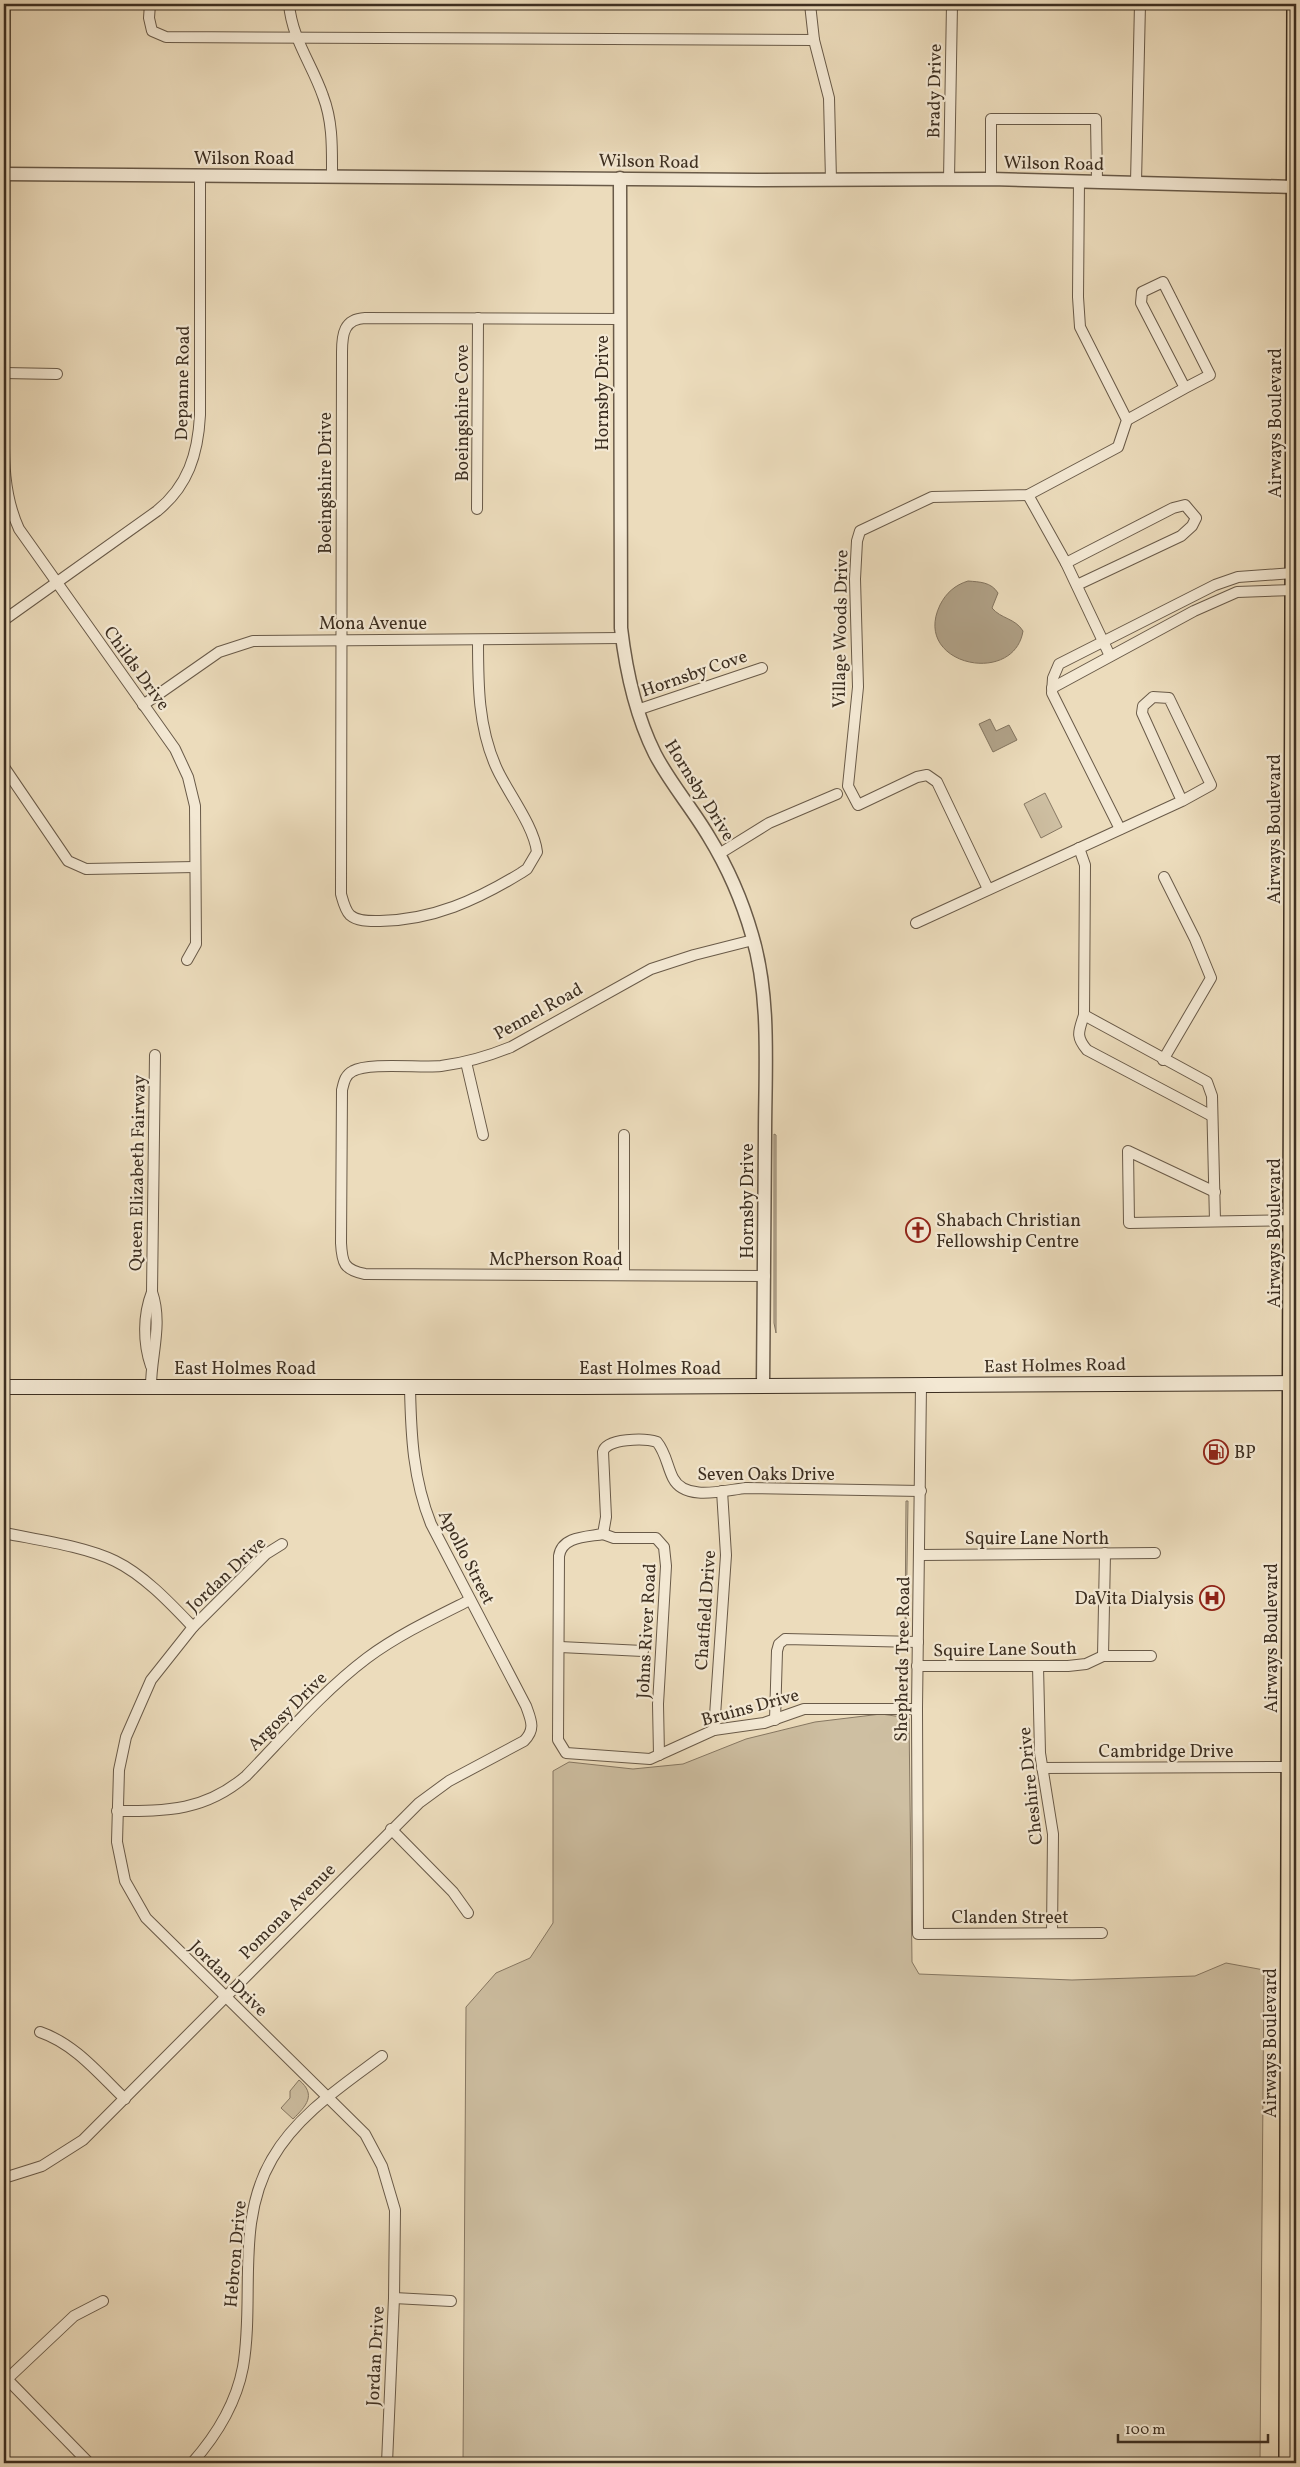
<svg xmlns="http://www.w3.org/2000/svg" width="1300" height="2467" font-family="Vollkorn,serif">
  <style>
    .green { fill: #cebfa2; stroke: #867762 }
    .water { fill: #b0a187; stroke: #82735e }
    .lines { fill: none; stroke-linecap: round; stroke-linejoin: round }
    .minor-casing { stroke: #695a48; stroke-width: 12 }
    .tertiary-casing { stroke: #695a48; stroke-width: 15 }
    .secondary-casing { stroke: #3d2f21; stroke-width: 16 }
    .primary-casing { stroke: #3d2f21; stroke-width: 18 }
    .minor { stroke: #f3e8d3; stroke-width: 10 }
    .tertiary { stroke: #f3e8d3; stroke-width: 12 }
    .secondary { stroke: #f3e8d3; stroke-width: 14 }
    .primary { stroke: #ecdcbc; stroke-width: 15 }
    .labels { text-anchor: middle; stroke-width: 4.5; stroke-linejoin: round; paint-order: stroke }
    .street-label { font-size: 18px; fill: #3d2f21; stroke: #f3e8d3 }
    .poi-label { font-size: 18px; fill: #3d2f21; stroke: #f3e8d3; text-anchor: start }
  </style>
  <rect width="100%" height="100%" fill="#ecdcbc"/>
  <filter id="stains"><feTurbulence type="fractalNoise" baseFrequency=".004" numOctaves="4"/><feColorMatrix values="0 0 0 0 .2 0 0 0 0 .09 0 0 0 0 .02 0 0 0 .5 -.17"/></filter>
  <radialGradient id="worn" r=".72"><stop offset=".6" stop-color="#630" stop-opacity="0"/><stop offset="1" stop-color="#630" stop-opacity=".3"/></radialGradient>
  <g class="green">
    <path d="M1045,793L1062,827L1041,838L1024,804Z"/>
    <path d="M774,1134L776,1135V1333L774,1323Z"/>
    <path d="M906,1501H908L906,1633H905Z"/>
    <path d="M881,1714L909,1718L912,1962L919,1974L1072,1980L1195,1976L1226,1963L1264,1970L1260,2463H463L466,2007L496,1973L530,1958L553,1923V1771L569,1762L633,1769L683,1764L746,1739L815,1722Z"/>
    <path d="M299,2080C317,2095 306,2106 293,2119L281,2108L290,2098V2091Z"/>
  </g>
  <g class="water">
    <path d="M968,581C980,582 991,582 998,593L992,608C1001,619 1015,618 1023,631C1014,687 911,665 940,605C946,593 955,585 968,581Z"/>
    <path d="M990,719L996,731L1009,725L1017,740L993,752L979,724Z"/>
  </g>
  <g class="lines">
    <defs>
      <g id="minor">
        <path d="M150,4L149,18L152,31L166,37L814,40"/>
        <path d="M289,4C292,39 312,64 323,96C333,122 332,149 332,176"/>
        <path d="M810,4L814,40L829,98L831,180"/>
        <path d="M949,179L952,4"/>
        <path d="M991,179V119H1096L1097,181"/>
        <path d="M1136,182L1140,4"/>
        <path d="M4,373L57,374"/>
        <path d="M4,383L5,4"/>
        <path d="M4,406C4,448 1,490 19,529L175,749L188,777L195,806L196,944L187,960"/>
        <path d="M1127,420L1185,388L1141,303L1142,292L1163,282L1210,375L1185,388"/>
        <path d="M1028,495L1066,563L1110,656"/>
        <path d="M477,509L478,318"/>
        <path d="M1066,563L1173,508L1185,505L1196,518L1192,526L1181,536L1077,585"/>
        <path d="M4,620L157,511C188,486 198,454 200,415V175"/>
        <path d="M478,640C478,684 478,728 497,769C508,793 534,826 537,852L527,869L521,873C477,900 433,920 380,921C371,921 358,922 350,915C345,910 343,901 341,894L342,352C342,334 344,319 365,318L619,319"/>
        <path d="M1052,688L1194,611L1237,592L1293,590"/>
        <path d="M143,705L219,652L253,641L622,638"/>
        <path d="M637,710L762,668"/>
        <path d="M4,767L68,861L86,869L195,867"/>
        <path d="M1120,829L1052,693L1053,678L1059,664L1215,585L1238,577L1293,573"/>
        <path d="M1079,848L1085,865L1084,1015L1207,1082L1212,1096L1215,1221"/>
        <path d="M719,854L769,823L837,794"/>
        <path d="M988,889L937,782L927,775L917,777L858,805L848,786L858,687L855,579L857,541L860,531L932,497L1028,495L1118,447L1127,420L1080,327L1078,297L1079,181"/>
        <path d="M916,923L1182,801L1211,785L1169,698L1153,697L1143,706L1142,713L1182,801"/>
        <path d="M753,940L694,955L651,969L511,1047C489,1056 465,1063 441,1066C421,1068 368,1062 353,1071C345,1075 344,1082 342,1090L341,1243C342,1263 344,1270 365,1274L765,1276"/>
        <path d="M1084,1015C1079,1031 1075,1036 1087,1050L1212,1116"/>
        <path d="M1163,1060L1211,978L1195,939L1164,877"/>
        <path d="M466,1062L483,1135"/>
        <path d="M624,1135V1275"/>
        <path d="M1215,1192L1128,1151L1129,1223L1293,1220"/>
        <path d="M151,1366C143,1343 143,1315 152,1292"/>
        <path d="M921,1385L917,1709L918,1934L1102,1933"/>
        <path d="M151,1386C151,1355 163,1324 152,1292L155,1055"/>
        <path d="M4,1533C38,1540 84,1546 115,1561C144,1575 171,1604 193,1627"/>
        <path d="M603,1534L614,1538H656L664,1547L666,1566L658,1704L659,1755"/>
        <path d="M282,1544L266,1554L193,1627L151,1680L126,1737L119,1770L117,1842L125,1881L146,1918L365,2134L382,2166L395,2210L394,2298L387,2463"/>
        <path d="M920,1555L1155,1553"/>
        <path d="M560,1647L643,1651"/>
        <path d="M1103,1656L1105,1553"/>
        <path d="M917,1666H1068L1086,1664L1103,1656H1151"/>
        <path d="M1038,1666L1040,1753L1053,1834L1052,1933"/>
        <path d="M917,1709H804L764,1723L714,1730L650,1759L566,1753L558,1740L559,1556C562,1536 587,1537 603,1534L606,1517L603,1452C606,1438 645,1438 657,1442C666,1453 667,1466 673,1478C685,1502 725,1490 746,1488L921,1491"/>
        <path d="M775,1720L777,1651L779,1644L785,1639L918,1642"/>
        <path d="M714,1730L726,1555L722,1491"/>
        <path d="M1042,1768L1290,1767"/>
        <path d="M117,1811C168,1811 205,1811 246,1776C285,1736 322,1692 367,1658C398,1635 434,1618 470,1600"/>
        <path d="M391,1829L453,1892L468,1913"/>
        <path d="M40,2032C75,2044 99,2074 125,2099"/>
        <path d="M4,2178L42,2166L83,2140L419,1803L449,1781L524,1741C536,1729 531,1720 526,1706L431,1524C413,1479 411,1435 410,1388"/>
        <path d="M394,2298L451,2301"/>
        <path d="M4,2376L89,2463"/>
        <path d="M4,2382L74,2316L103,2301"/>
        <path d="M192,2463C216,2436 236,2404 243,2367C255,2298 235,2222 272,2159C297,2115 342,2086 382,2056"/>
      </g>
      <g id="tertiary">
        <path d="M4,174L756,180L991,179L1294,187"/>
        <path d="M620,178L621,628C626,671 635,714 655,754C670,783 692,808 709,837C728,868 742,900 752,935C771,999 765,1069 765,1136C764,1219 764,1303 763,1386"/>
      </g>
      <path id="secondary" d="M4,1387H583L1296,1383"/>
      <path id="primary" d="M1287,2463L1295,4"/>
    </defs>
    <use href="#minor" class="minor-casing"/>
    <use href="#tertiary" class="tertiary-casing"/>
    <use href="#secondary" class="secondary-casing"/>
    <use href="#primary" class="primary-casing"/>
    <use href="#minor" class="minor"/>
    <use href="#tertiary" class="tertiary"/>
    <use href="#secondary" class="secondary"/>
    <use href="#primary" class="primary"/>
  </g>
  <defs>
    <symbol id="church-ring" viewBox="-11 -11 22 22"><circle r="9.5" fill="#f3e8d3" stroke="#8f2418" stroke-width="1.5"/><path d="M-1.2-6h2.4v3.5h3.3v2.4h-3.3V6h-2.4V-.1h-3.3v-2.4h3.3Z" fill="#8f2418"/></symbol>
    <symbol id="fuel-ring" viewBox="-11 -11 22 22"><circle r="9.5" fill="#f3e8d3" stroke="#8f2418" stroke-width="1.5"/><path d="M-5.5-6h7V0h2V4h1.3V-2.5L3-4.5l.8-.8L6-3V5H2.5V1h-1V6h-7ZM-4.2-4.7v3.2H.2V-4.7Z" fill="#8f2418"/></symbol>
    <symbol id="hospital-ring" viewBox="-11 -11 22 22"><circle r="9.5" fill="#f3e8d3" stroke="#8f2418" stroke-width="1.5"/><path d="M-5-5h3v3.5h4V-5h3V5h-3V1.5h-4V5h-3Z" fill="#8f2418"/></symbol>
  </defs>
  <g fill-rule="evenodd">
    <use href="#church-ring" x="904" y="1216" width="28" height="28"/>
    <use href="#fuel-ring" x="1202" y="1438" width="28" height="28"/>
    <use href="#hospital-ring" x="1198" y="1584" width="28" height="28"/>
  </g>
  <g class="labels">
    <g class="street-label">
      <text transform="translate(934 91) rotate(-89)" y="6">Brady Drive</text>
      <text x="244" y="164">Wilson Road</text>
      <text transform="translate(649 161) rotate(1)" y="6">Wilson Road</text>
      <text transform="translate(1054 163) rotate(1)" y="6">Wilson Road</text>
      <text transform="translate(182 383) rotate(-89)" y="6">Depanne Road</text>
      <text transform="translate(602 393) rotate(-90)" y="6">Hornsby Drive</text>
      <text transform="translate(462 413) rotate(-90)" y="6">Boeingshire Cove</text>
      <text transform="translate(1275 423) rotate(-90)" y="6">Airways Boulevard</text>
      <text transform="translate(325 483) rotate(-90)" y="6">Boeingshire Drive</text>
      <text x="373" y="629">Mona Avenue</text>
      <text transform="translate(840 629) rotate(-89)" y="6">Village Woods Drive</text>
      <text transform="translate(137 668) rotate(54)" y="6">Childs Drive</text>
      <text transform="translate(694 673) rotate(-19)" y="6">Hornsby Cove</text>
      <text transform="translate(700 790) rotate(58)" y="6">Hornsby Drive</text>
      <text transform="translate(1274 829) rotate(-90)" y="6">Airways Boulevard</text>
      <text transform="translate(538 1011) rotate(-29)" y="6">Pennel Road</text>
      <text transform="translate(137 1173) rotate(-89)" y="6">Queen Elizabeth Fairway</text>
      <text transform="translate(747 1201) rotate(-90)" y="6">Hornsby Drive</text>
      <text transform="translate(1274 1233) rotate(-90)" y="6">Airways Boulevard</text>
      <text x="556" y="1265">McPherson Road</text>
      <text transform="translate(1055 1365) rotate(-1)" y="6">East Holmes Road</text>
      <text x="245" y="1374">East Holmes Road</text>
      <text x="650" y="1374">East Holmes Road</text>
      <text x="766" y="1480">Seven Oaks Drive</text>
      <text x="1037" y="1544">Squire Lane North</text>
      <text transform="translate(467 1557) rotate(63)" y="6">Apollo Street</text>
      <text transform="translate(226 1574) rotate(-43)" y="6">Jordan Drive</text>
      <text transform="translate(705 1610) rotate(-86)" y="6">Chatfield Drive</text>
      <text transform="translate(646 1631) rotate(-87)" y="6">Johns River Road</text>
      <text transform="translate(1271 1638) rotate(-90)" y="6">Airways Boulevard</text>
      <text transform="translate(1005 1649) rotate(-1)" y="6">Squire Lane South</text>
      <text transform="translate(902 1659) rotate(-89)" y="6">Shepherds Tree Road</text>
      <text transform="translate(750 1707) rotate(-15)" y="6">Bruins Drive</text>
      <text transform="translate(287 1711) rotate(-45)" y="6">Argosy Drive</text>
      <text x="1166" y="1757">Cambridge Drive</text>
      <text transform="translate(1030 1786) rotate(-96)" y="6">Cheshire Drive</text>
      <text transform="translate(287 1911) rotate(-45)" y="6">Pomona Avenue</text>
      <text x="1010" y="1923">Clanden Street</text>
      <text transform="translate(229 1978) rotate(44)" y="6">Jordan Drive</text>
      <text transform="translate(1270 2043) rotate(-90)" y="6">Airways Boulevard</text>
      <text transform="translate(235 2254) rotate(-85)" y="6">Hebron Drive</text>
      <text transform="translate(375 2356) rotate(-87)" y="6">Jordan Drive</text>
    </g>
    <g class="poi-label">
      <text x="936" y="1226">Shabach Christian<tspan x="936" dy="21">Fellowship Centre</tspan></text>
      <text x="1234" y="1458">BP</text>
      <text x="1194" y="1604" text-anchor="end">DaVita Dialysis</text>
    </g>
  </g>
  <rect width="1300" height="2467" fill="none" stroke="#ecdcbc" stroke-width="20"/>
  <rect x="5" y="5" width="1290" height="2457" fill="none" stroke="#3d2f21" stroke-width="2.5"/>
  <rect x="10" y="10" width="1280" height="2447" fill="none" stroke="#3d2f21"/>
  <path d="M1118 2434v8h150v-8" fill="none" stroke="#3d2f21" stroke-width="2.5"/>
  <text x="1125" y="2434" font-size="15" fill="#3d2f21" stroke="#f3e8d3" stroke-width="4" paint-order="stroke">100 m</text>
  <rect width="100%" height="100%" filter="url(#stains)"/>
  <rect width="100%" height="100%" fill="url(#worn)"/>
</svg>
